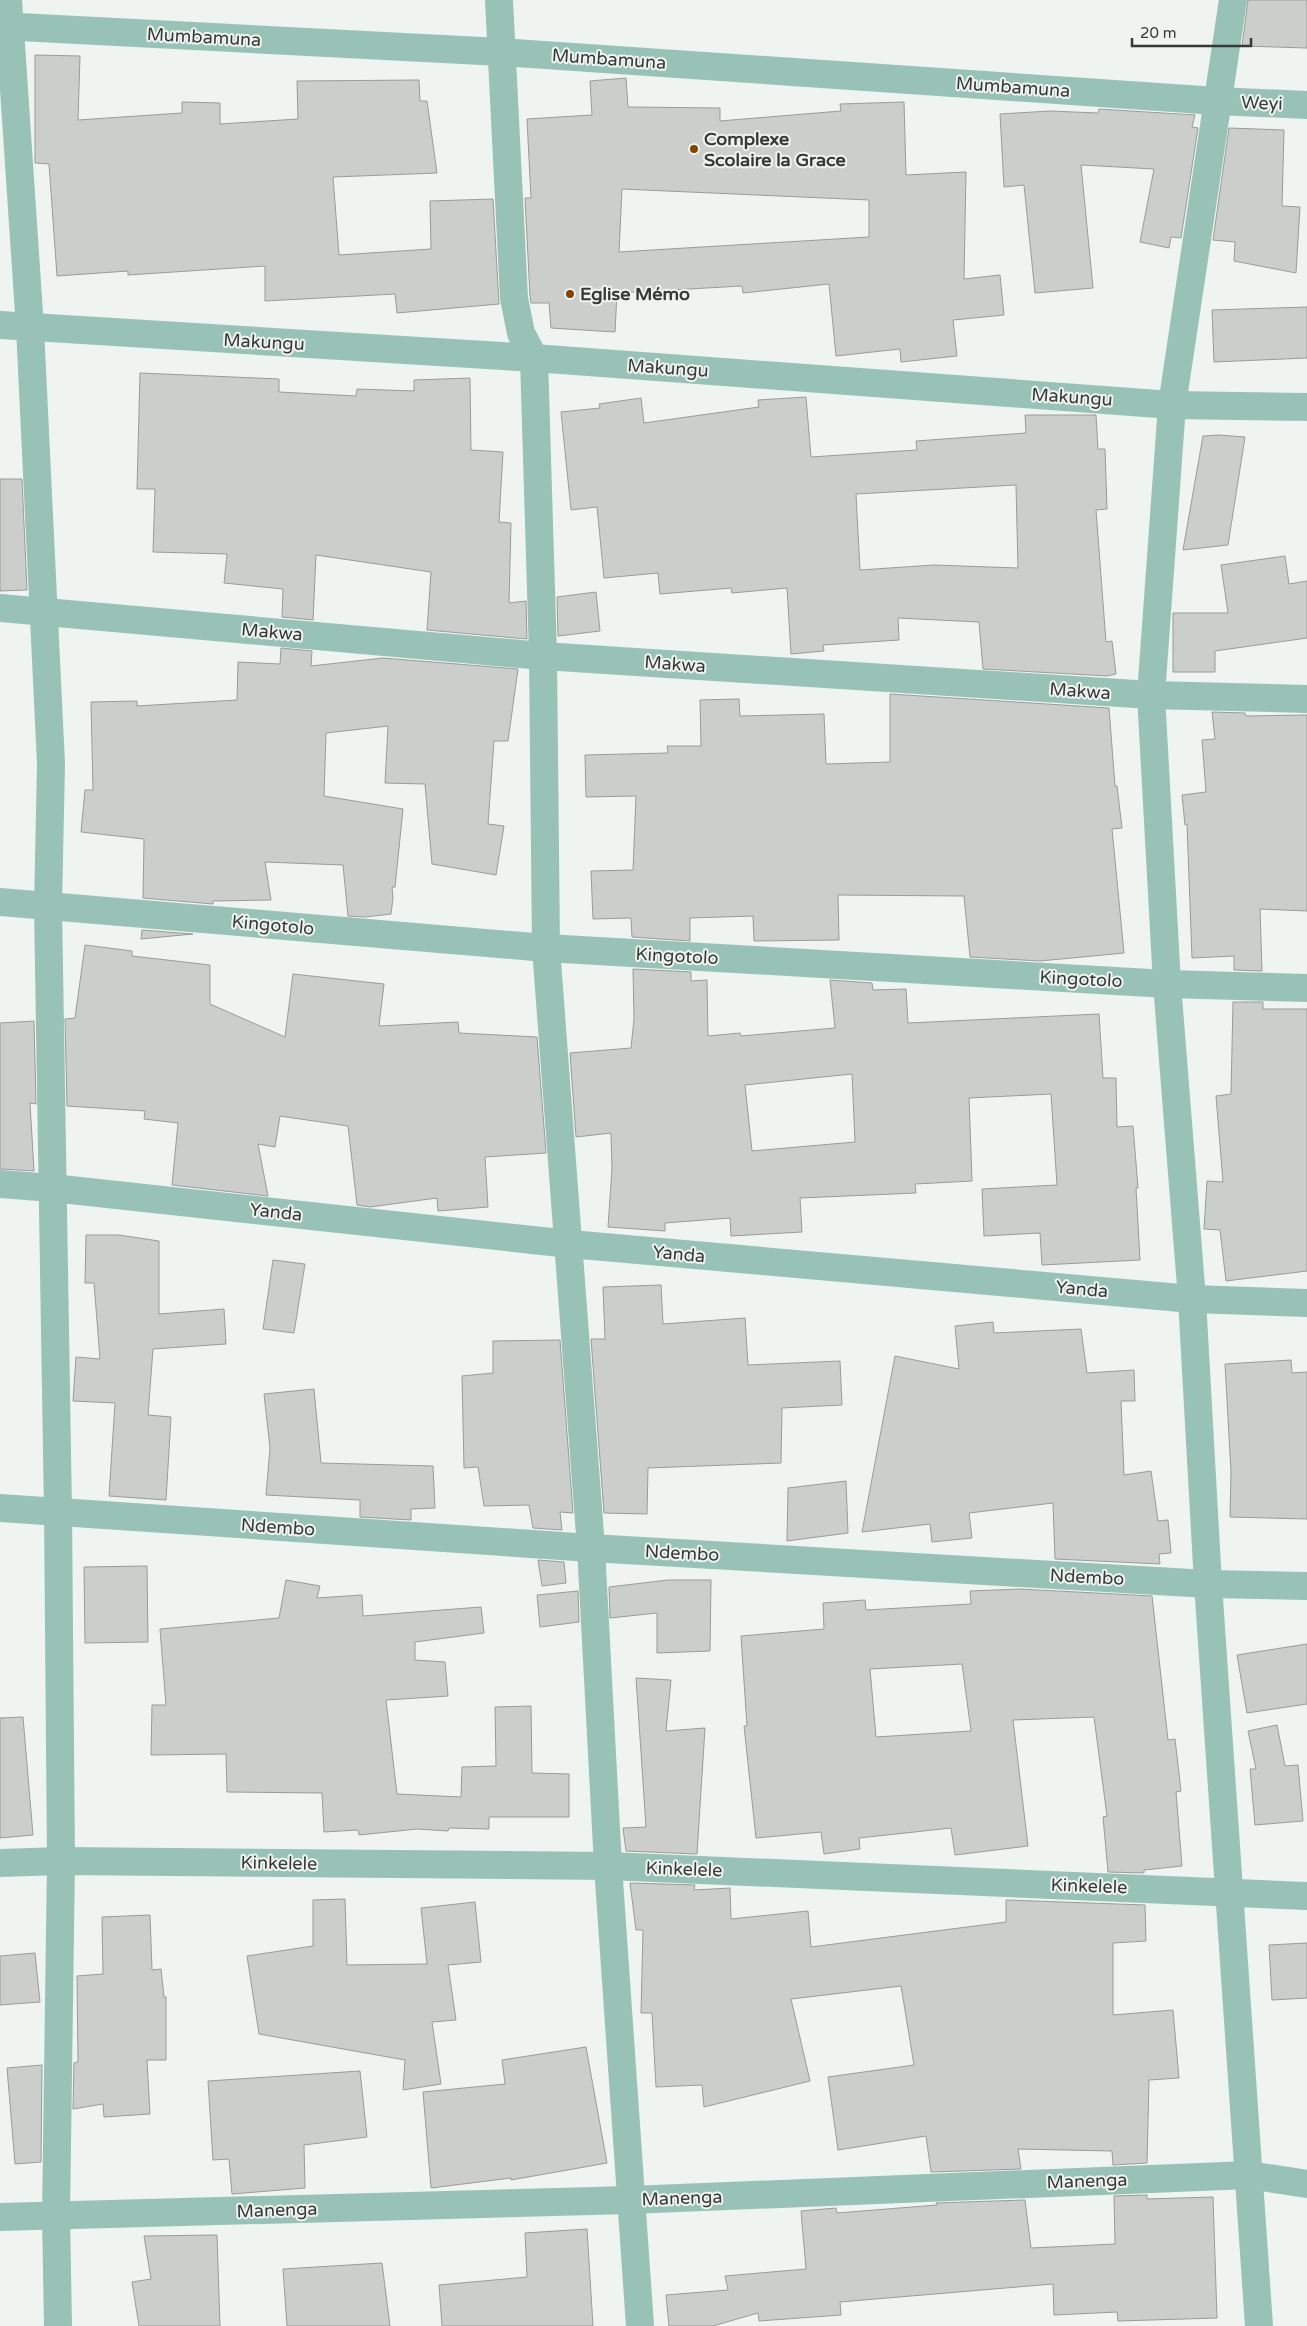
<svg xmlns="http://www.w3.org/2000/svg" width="1307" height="2326" font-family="'Varela Round',sans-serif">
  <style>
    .building { fill: #cbceca; stroke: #999c98; fill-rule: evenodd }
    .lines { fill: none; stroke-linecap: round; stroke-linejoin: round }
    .minor { stroke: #98c2b6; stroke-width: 28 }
    .poi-dot { fill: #814300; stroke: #eff4f0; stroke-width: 2 }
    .labels { text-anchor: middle; stroke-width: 4; stroke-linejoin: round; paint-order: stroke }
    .street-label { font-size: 18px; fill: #373938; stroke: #eff4f0 }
    .poi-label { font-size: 18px; font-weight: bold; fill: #373938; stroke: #eff4f0; text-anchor: start }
  </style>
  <rect width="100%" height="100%" fill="#eff4f0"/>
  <g class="building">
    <path d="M1248,0H1307V48L1242,46Z"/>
    <path d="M35,55L80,56L78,120L182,113V102L220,103V124L298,119L297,81L419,80L420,101H427L437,173L333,177L339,255L431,249L430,201L493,199L499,304L397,313L395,294L265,301V266L128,275V271L57,276L49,164L35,163Z"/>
    <path d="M626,78L628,107L720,108V121L841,111L840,104L904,102L906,175L966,172L964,279L1000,275L1004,315L953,320L957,356L901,362L900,349L836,356L829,284L743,293L742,286L617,293L615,332L551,328L549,303H531L530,296L525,198H531L527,119L592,115L590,81ZM622,189L869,200V237L619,252Z"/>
    <path d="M1099,109L1195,115L1192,127L1198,128L1181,238L1171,237L1169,248L1140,242L1154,169L1081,165L1093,288L1035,293L1024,185L1004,187L1000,114L1050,111L1098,113Z"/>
    <path d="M1229,128L1284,130L1282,206L1300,207L1296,273L1234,261L1235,242L1213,240Z"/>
    <path d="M1307,307V358L1214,362L1212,310Z"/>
    <path d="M140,373L279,379V392L356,396L357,389L414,391V380L470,378L471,450L503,452L499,522L511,523L509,603L526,601L527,639L427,630L431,572L316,555L313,620L282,617L283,589L224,583L227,554L153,552L155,489H137Z"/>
    <path d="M806,397L811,457L917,450L916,441L1026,433L1025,415H1096L1098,449H1105L1107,509L1096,510L1106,642L1112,641L1116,674L1107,676L983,669L979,622L898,618L899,640L823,645L824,651L791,654L787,588L732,593L731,588L660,594L658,573L604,578L597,507L571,510L561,412L600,408L599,404L641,398L644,423L759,407L758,400ZM1016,485L1018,568L934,565L860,570L856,494Z"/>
    <path d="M1219,435L1245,437L1228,545L1183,550L1203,436Z"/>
    <path d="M0,479H22L27,590L0,591Z"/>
    <path d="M1285,556L1289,584L1307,581V638L1215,651V672H1173V613H1228L1221,565Z"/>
    <path d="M596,592L600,631L558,636L557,597Z"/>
    <path d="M281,648L312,651L311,666L383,658L518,669L508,741H494L488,824L504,826L496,875L432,864L425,784L385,783L388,726L326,733L324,796L403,809L395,887H392L393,898L391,914L365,917L348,916L343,865L265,862L271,900L213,901V904L143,898L144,839L81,832L85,790H93L91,702L137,701V706L237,700L238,662L280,664Z"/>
    <path d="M890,694L1109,708L1115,786H1117L1122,828L1112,829L1124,953L1040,961L970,957L964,896L838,895L839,940L754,941L753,916L690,918V941L632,937L631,918L593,919L591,871L633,870L636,796L586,797L585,755L668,753L667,746H701L700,700L739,699L740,716L824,714L826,764L890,762Z"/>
    <path d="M1212,712L1245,713L1246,716L1307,715V911L1260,909L1262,971L1234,970V956L1192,958L1187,824L1185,825L1182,795L1206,792L1202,740L1215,739Z"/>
    <path d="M142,930L193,934L141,939Z"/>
    <path d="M85,945L132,951V956L210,965V1004L285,1037L293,974L384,984L379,1026L458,1022L459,1033L537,1037L546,1153L485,1157L488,1207L438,1211L437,1198L370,1207L357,1205L348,1126L280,1116L275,1147L258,1144L268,1196L172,1185L178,1123L144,1119L145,1111L67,1106L65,1019L75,1018Z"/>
    <path d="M633,969L691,972V981L707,980L708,1036L740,1033L741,1036L835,1028L830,980L872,983L873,990L906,989L908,1023L1099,1014L1103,1078H1116L1117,1127L1133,1126L1138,1188H1136L1140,1260L1042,1265L1040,1233L984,1236L982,1189L1057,1185L1051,1094L969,1098L972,1181L915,1184L916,1193L800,1198L802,1232L731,1236L730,1218L665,1223V1231L608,1227L612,1169L611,1133L576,1137L570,1053L631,1048L634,1019ZM852,1074L855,1142L752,1151L745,1085Z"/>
    <path d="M1233,1002H1263V1009H1307V1271L1226,1281L1220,1230L1204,1229L1207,1181L1223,1182L1216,1096L1231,1094Z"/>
    <path d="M34,1021L36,1104L30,1103L34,1171L0,1169V1023Z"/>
    <path d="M86,1235H119L159,1241V1314L224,1309L226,1344L153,1349L148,1415L171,1417L166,1500L109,1496L115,1403L73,1401L76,1357L100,1359L94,1283H85Z"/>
    <path d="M273,1260L305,1264L294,1333L263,1329Z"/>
    <path d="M661,1285L663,1324L745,1318L748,1365L840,1361L842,1405L782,1408L781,1463L648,1468L647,1514L604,1513L591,1339H605L603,1287Z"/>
    <path d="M993,1322L994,1333L1081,1329L1087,1373L1134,1370L1135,1401H1121L1124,1475L1151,1471L1158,1521L1168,1520L1171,1553L1159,1554L1160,1564L1055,1559L1053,1503L969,1513L972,1538L932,1542L930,1524L862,1532L895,1356L959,1369L955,1326Z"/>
    <path d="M560,1340L573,1513L560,1512L562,1530L533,1528L529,1505L484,1506L478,1467L464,1468L462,1376L493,1373V1341Z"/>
    <path d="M1291,1360L1292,1373L1307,1372V1519L1230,1517L1231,1472L1225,1364Z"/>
    <path d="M314,1389L321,1463L433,1466L435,1508L411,1509V1520L360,1517V1500L266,1495L270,1448L264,1394Z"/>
    <path d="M846,1481L848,1533L787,1541L788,1488Z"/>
    <path d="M538,1560L564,1562L566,1583L542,1586Z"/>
    <path d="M147,1566L148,1642L85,1643L84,1567Z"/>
    <path d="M286,1580L320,1586L317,1598L362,1595L363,1616L481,1607L484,1633L415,1642V1660L445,1662L448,1696L386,1700L397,1794L461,1797L462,1767L496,1766L495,1707L531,1706L532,1773L569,1774V1817H489V1829L449,1828L448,1831L417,1829L359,1835L358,1830L324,1832L322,1793L227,1792L226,1754L151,1755L152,1705H166L160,1629L279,1618Z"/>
    <path d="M668,1580H711L710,1651L657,1653V1613L610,1618L609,1587Z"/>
    <path d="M1020,1589L1152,1596L1168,1740L1175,1739L1181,1791L1176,1792L1182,1866L1144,1870V1873L1108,1872L1103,1817L1107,1816L1094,1717L1013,1720L1028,1846L955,1855L951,1828L859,1838L860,1849L824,1854L821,1832L756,1838L744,1726H747L741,1636L824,1629L823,1603L865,1600L866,1610L971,1604L970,1591ZM962,1664L971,1731L876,1737L870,1669Z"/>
    <path d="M578,1591L579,1622L540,1627L537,1595Z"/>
    <path d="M1307,1644V1704L1247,1713L1237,1655Z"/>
    <path d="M636,1678L671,1680L666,1731L705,1728L697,1854L626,1851L623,1828L646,1827Z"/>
    <path d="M23,1717L33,1835L0,1838V1718Z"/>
    <path d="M1277,1725L1285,1766L1298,1765L1303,1821L1255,1825L1250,1769H1256L1248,1731Z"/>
    <path d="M630,1883L695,1885L694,1890L730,1888L731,1919L808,1911L811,1947L1006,1922V1900L1145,1905L1146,1941L1113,1943V2015L1173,2010L1179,2078L1149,2080L1147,2163L1113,2165L1112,2151L1018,2149L1021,2169L931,2172L926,2136L838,2150L828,2077L914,2065L901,1986L791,1999L810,2081L704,2107L702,2085L656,2087L652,2013H641L643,1930H636Z"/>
    <path d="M345,1899L347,1965L427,1964L421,1908L475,1902L481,1962L448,1965L456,2020L432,2022L441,2084L403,2090L405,2060L259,2034L247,1956L313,1946V1900Z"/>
    <path d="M150,1915L152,1970L161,1969L164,1997H166V2060H147L150,2114L104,2117L103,2104L73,2109L74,2063L78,2062L77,1976L103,1974L102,1917Z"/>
    <path d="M1307,1943V1998L1272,2000L1269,1945Z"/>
    <path d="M35,1953L40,2002L0,2005V1956Z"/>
    <path d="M586,2047L607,2163L511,2180V2178L431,2188L423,2092L505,2084L502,2060Z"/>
    <path d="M42,2065L41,2162L15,2164L7,2068Z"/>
    <path d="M360,2071L367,2137L304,2145L305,2188L232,2194L229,2159L213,2160L208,2081Z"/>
    <path d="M1147,2195V2199L1213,2197L1217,2318L1118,2321L1117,2312L1054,2315L1053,2284L840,2302L841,2315L759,2321L758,2313L713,2326H669L666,2295L728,2290L725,2276L806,2269L801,2211L836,2208L837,2213L937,2205L936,2203L1025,2200L1031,2248L1115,2244L1114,2196Z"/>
    <path d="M587,2229L593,2326H442L439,2285L527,2277L525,2233Z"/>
    <path d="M217,2235L220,2326H139L132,2282L151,2279L144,2236Z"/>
    <path d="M382,2263L390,2326H287L283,2269Z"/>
  </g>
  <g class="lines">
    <g class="minor">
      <path d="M8,0L30,328L51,764L48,906L58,1512L61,1861L56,2216L58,2326"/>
      <path d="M499,0L514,298L521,333L534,358L543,656L546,948L591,1548L608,1866L640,2326"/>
      <path d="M1233,0L1172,405L1151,695L1167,984L1192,1299L1208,1584L1259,2326"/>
      <path d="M0,26L501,52L1217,101L1307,105"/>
      <path d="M0,325L534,358L1172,405L1307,407"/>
      <path d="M0,608L543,656L1151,695L1307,699"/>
      <path d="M0,902L546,948L1167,984L1307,988"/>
      <path d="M0,1184L52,1188L570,1244L1192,1299L1307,1303"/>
      <path d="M0,1508L591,1548L1208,1584L1307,1586"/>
      <path d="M0,1863L61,1861L608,1866L1307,1896"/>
      <path d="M0,2217L630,2200L1249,2175L1307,2184"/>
    </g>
  </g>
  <g class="poi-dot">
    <circle cx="694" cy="149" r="5"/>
    <circle cx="570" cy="294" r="5"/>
  </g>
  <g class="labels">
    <g class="street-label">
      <text transform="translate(204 37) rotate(3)" y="6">Mumbamuna</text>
      <text transform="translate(609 59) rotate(4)" y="6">Mumbamuna</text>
      <text transform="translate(1013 87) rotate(4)" y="6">Mumbamuna</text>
      <text transform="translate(1262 103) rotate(2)" y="6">Weyi</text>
      <text transform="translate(264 342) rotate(3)" y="6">Makungu</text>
      <text transform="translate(668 368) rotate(4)" y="6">Makungu</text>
      <text transform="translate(1072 397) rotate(4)" y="6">Makungu</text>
      <text transform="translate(272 632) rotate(5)" y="6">Makwa</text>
      <text transform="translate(675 664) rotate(4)" y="6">Makwa</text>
      <text transform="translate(1080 691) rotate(4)" y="6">Makwa</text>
      <text transform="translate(273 925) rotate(5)" y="6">Kingotolo</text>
      <text transform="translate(677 956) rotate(3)" y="6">Kingotolo</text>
      <text transform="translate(1081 979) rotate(3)" y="6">Kingotolo</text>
      <text transform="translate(276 1212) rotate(6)" y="6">Yanda</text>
      <text transform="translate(679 1254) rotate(5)" y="6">Yanda</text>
      <text transform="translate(1082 1289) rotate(5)" y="6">Yanda</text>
      <text transform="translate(278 1527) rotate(4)" y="6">Ndembo</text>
      <text transform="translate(682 1553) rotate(3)" y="6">Ndembo</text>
      <text transform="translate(1087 1577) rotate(3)" y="6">Ndembo</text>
      <text transform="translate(279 1863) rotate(1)" y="6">Kinkelele</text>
      <text transform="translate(684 1869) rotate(2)" y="6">Kinkelele</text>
      <text transform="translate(1089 1886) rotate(2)" y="6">Kinkelele</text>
      <text transform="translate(1087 2181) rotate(-2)" y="6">Manenga</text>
      <text transform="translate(682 2198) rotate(-2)" y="6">Manenga</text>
      <text transform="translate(277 2210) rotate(-2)" y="6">Manenga</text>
    </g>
    <g class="poi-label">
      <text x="704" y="145">Complexe<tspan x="704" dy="21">Scolaire la Grace</tspan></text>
      <text x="580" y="300">Eglise Mémo</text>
    </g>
  </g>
  <path d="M1132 38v8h119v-8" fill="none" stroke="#373938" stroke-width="2.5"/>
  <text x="1140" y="38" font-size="15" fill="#373938" stroke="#eff4f0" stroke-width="4" paint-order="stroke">20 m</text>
</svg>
